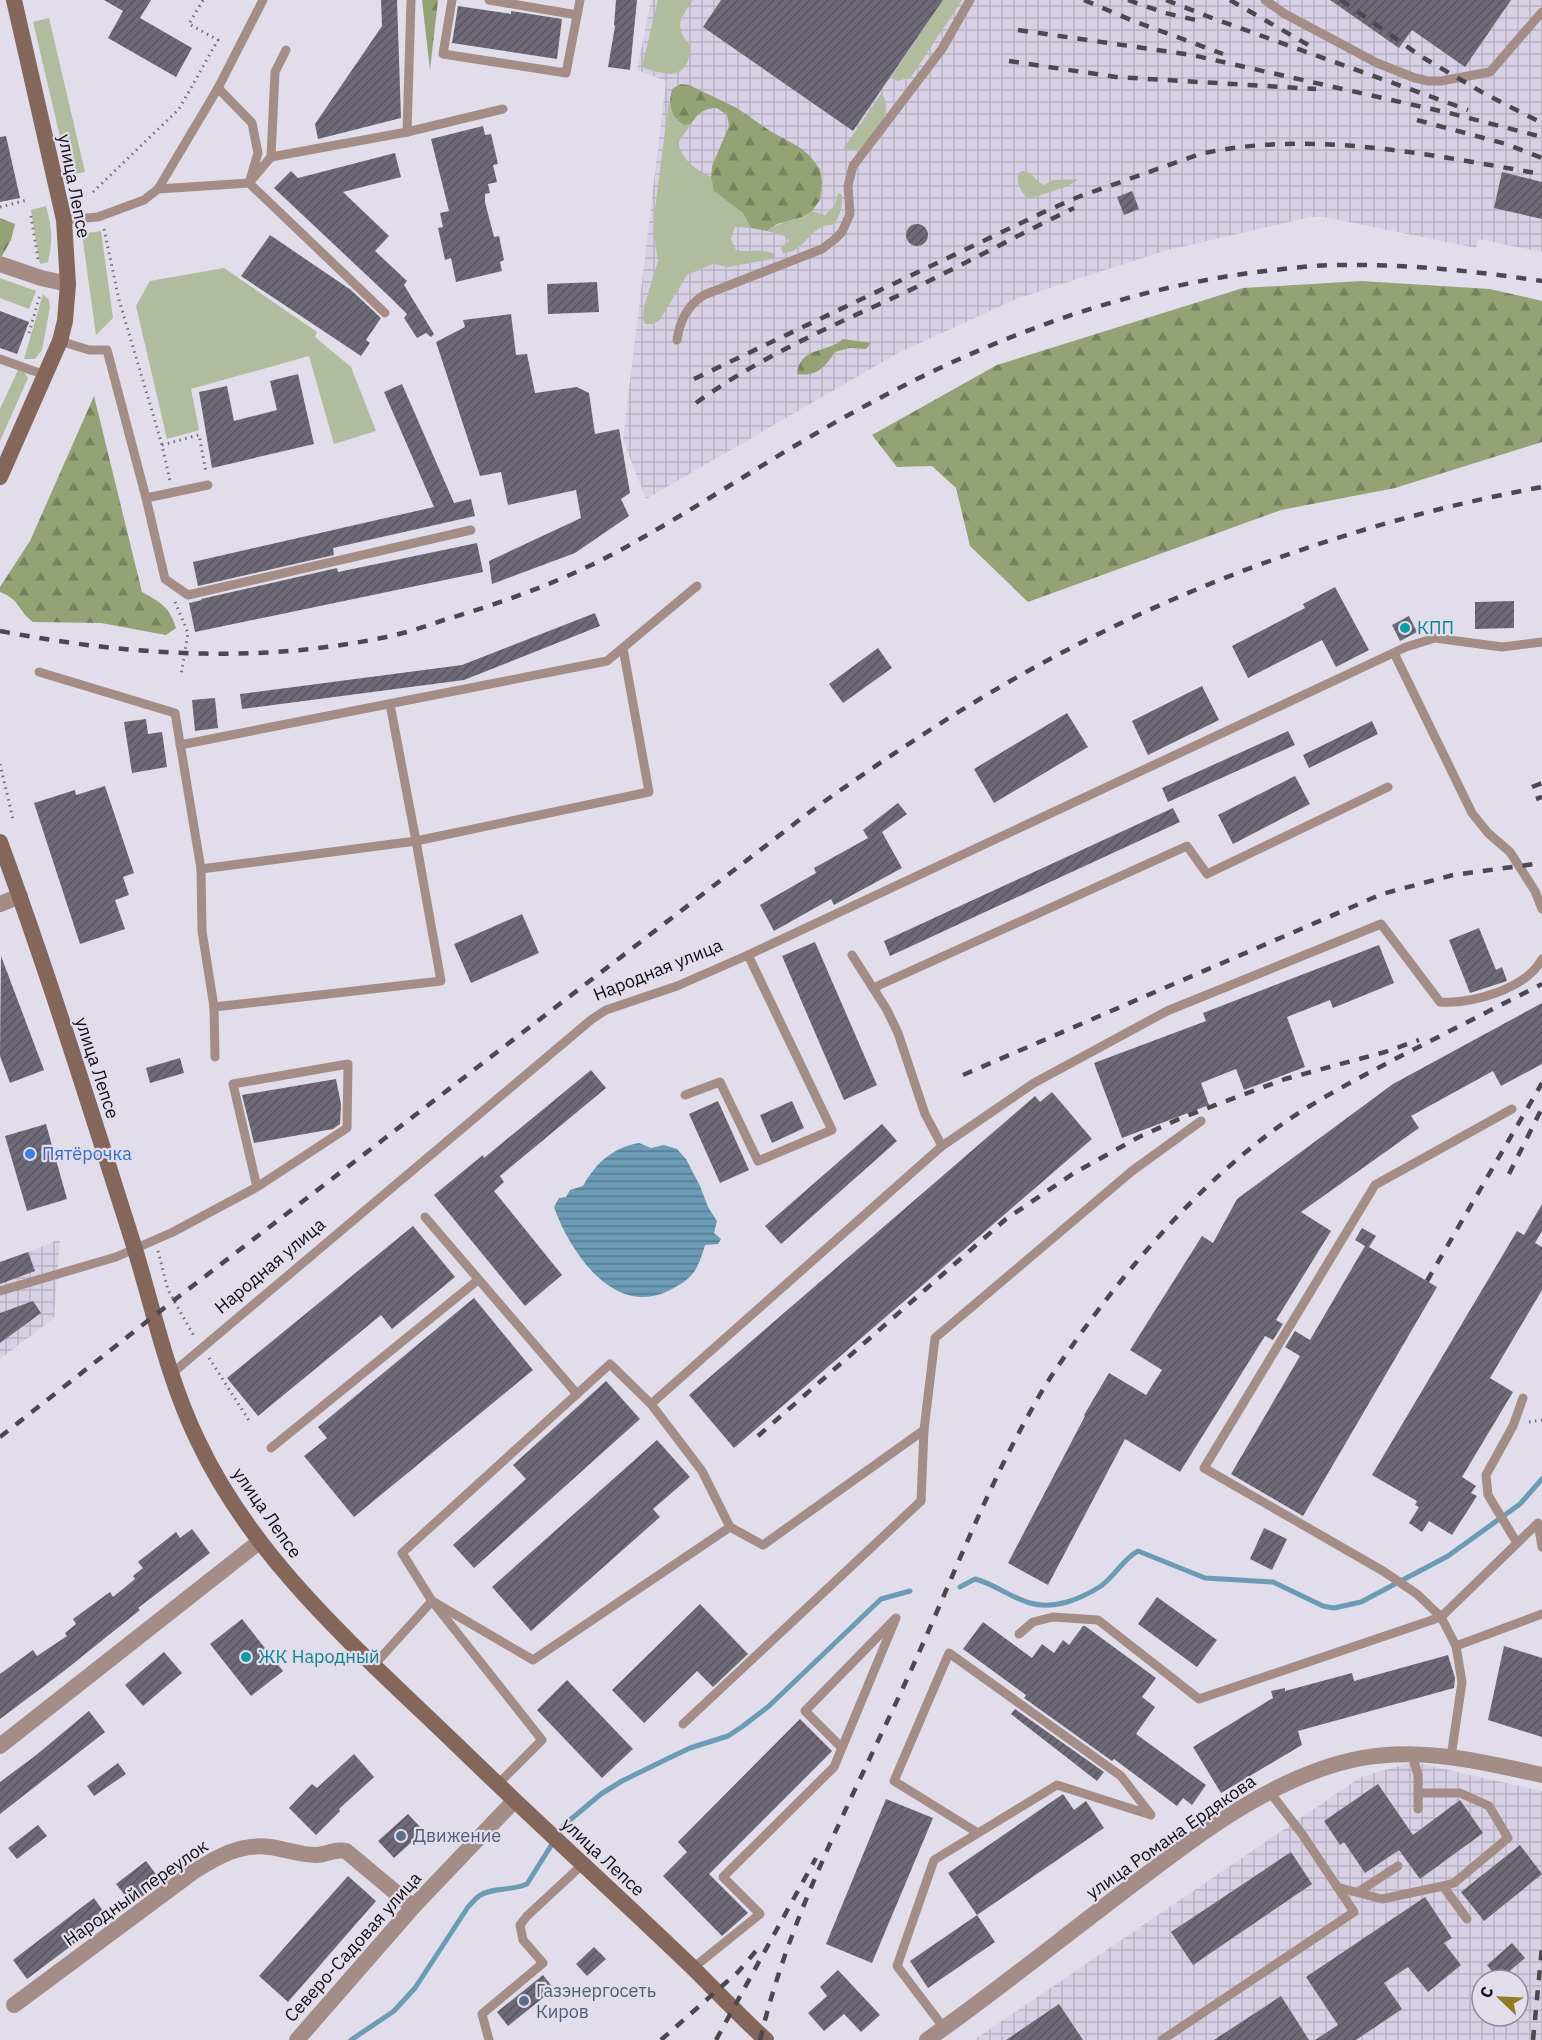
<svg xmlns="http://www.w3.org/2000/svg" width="1542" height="2040" font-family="'IBM Plex Sans',sans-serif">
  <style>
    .industrial { fill: url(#industrial-grid); fill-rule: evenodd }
    .green { fill: #b1bb9e }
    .forest { fill: url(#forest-firs) }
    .water { fill: url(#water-rules) }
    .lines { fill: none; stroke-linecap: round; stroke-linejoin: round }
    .stream { stroke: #6b9bb5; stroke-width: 5 }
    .building { fill: url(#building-hatch) }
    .path { stroke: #736f79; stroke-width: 3; stroke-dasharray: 1.5 4.5; stroke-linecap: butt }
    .service { stroke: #a48d86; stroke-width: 9 }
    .minor { stroke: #a48d86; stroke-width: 16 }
    .secondary { stroke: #85665b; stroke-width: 16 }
    .rail { stroke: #4b484f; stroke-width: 4.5; stroke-dasharray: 10 10; stroke-linecap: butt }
    .culture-dot { fill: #0f9aa8; stroke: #e2ddeb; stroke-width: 2 }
    .shop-dot { fill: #3f7fe0; stroke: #e2ddeb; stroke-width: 2 }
    .service-dot { fill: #5c6f8a; stroke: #e2ddeb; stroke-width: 2 }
    .labels { text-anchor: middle; stroke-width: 4.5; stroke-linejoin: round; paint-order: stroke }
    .street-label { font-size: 18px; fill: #0f0d12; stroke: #e2ddeb }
    .culture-label { font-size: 18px; fill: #0d838f; stroke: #e2ddeb; text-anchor: start }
    .shop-label { font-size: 18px; fill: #366cbe; stroke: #e2ddeb; text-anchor: start }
    .service-label { font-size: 18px; fill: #4e5e75; stroke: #e2ddeb; text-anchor: start }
  </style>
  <defs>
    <pattern id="industrial-grid" width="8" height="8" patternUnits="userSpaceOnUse" patternTransform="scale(1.5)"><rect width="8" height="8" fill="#d8d1e6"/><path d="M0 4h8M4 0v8" fill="none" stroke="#b8b2c4"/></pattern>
    <pattern id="forest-firs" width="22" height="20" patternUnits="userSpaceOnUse" patternTransform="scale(1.5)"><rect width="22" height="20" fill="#94a275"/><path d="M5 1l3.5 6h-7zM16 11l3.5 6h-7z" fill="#77825f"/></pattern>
    <pattern id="water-rules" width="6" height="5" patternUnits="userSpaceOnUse" patternTransform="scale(1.5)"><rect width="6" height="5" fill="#6b9bb5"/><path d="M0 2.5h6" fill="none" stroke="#567d92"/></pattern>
    <pattern id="building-hatch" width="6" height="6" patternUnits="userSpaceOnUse" patternTransform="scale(1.5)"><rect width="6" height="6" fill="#6f6a77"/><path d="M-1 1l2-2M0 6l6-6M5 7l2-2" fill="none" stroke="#5a5660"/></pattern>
  </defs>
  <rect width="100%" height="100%" fill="#e2ddeb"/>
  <g class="industrial">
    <path d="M651,0H1542V252L1478,239L1476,248L1324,217H1311L1164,251L1016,299L898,353L646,499L623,440L666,81L637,70Z"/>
    <path d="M60,1239L54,1318L0,1359V1264Z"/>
    <path d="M1413,1762L1542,1791V2040H974L1361,1777ZM1482,1980H1518V2016H1482Z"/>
  </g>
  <g class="green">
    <path d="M658,0H693C679,20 674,27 691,46C687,83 667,75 642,67Z"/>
    <path d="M943,0H962L911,77L898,81L891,77Z"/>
    <path d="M49,18L85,172L69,175L33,22Z"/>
    <path d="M881,94C896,110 875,133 866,148L851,150L843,149Z"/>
    <path d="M669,101L671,111L684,125L691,124L678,143C684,162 694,168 711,177L714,191L743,213L751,228L735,227L731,239L736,250C751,253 762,247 776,255L772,259L728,267L713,264L687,275L659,321L652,324H645L643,318L644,307L658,261L654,233L655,209Z"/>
    <path d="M1022,171C1032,170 1034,181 1044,185L1053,180L1079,179L1068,186L1029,199C1022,195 1015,181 1019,173Z"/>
    <path d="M838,193L842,195C842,207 841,217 832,225C810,224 805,253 783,253L781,248L789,241L785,236L767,231C781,221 798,220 812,211L825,215L835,205Z"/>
    <path d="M46,206C52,229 53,239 48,262L40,264L31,210Z"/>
    <path d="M101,231L113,318L96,335L82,234Z"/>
    <path d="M224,268L317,332L315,337L351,367L376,431L334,444L309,356L191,389L199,430L167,439L136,306L150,281Z"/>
    <path d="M0,278L36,291L29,309L0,298Z"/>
    <path d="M43,294L49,300L50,307L42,350L35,359H24Z"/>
    <path d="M18,370L24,372L28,378L0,441V409Z"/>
  </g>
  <g class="forest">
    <path d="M422,0H438L430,70Z"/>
    <path d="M681,84L689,85L737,108L770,131L799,147L809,155L820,169L822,183L820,200L812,211L802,217L777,224L767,231L751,228L743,213L714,191L711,177L712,166L729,126L727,115L717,108C704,108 698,113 691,124L684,125C670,116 668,105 672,89Z"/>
    <path d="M0,218L15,224L11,240L2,256H0Z"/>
    <path d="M1361,281L1490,289L1542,301V442L1395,488L1281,510L1028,602L970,546L956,488L932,466L897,467L872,435L997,365L1243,288Z"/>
    <path d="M843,339L871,343L866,349L849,348L835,352C825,367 817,377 797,374C800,346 826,354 843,339Z"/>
    <path d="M94,396L142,592C160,602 170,607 176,628L166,635L101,623L33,622C17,610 21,600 0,592V587L30,541Z"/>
  </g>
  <path class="water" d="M639,1143L651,1148L664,1145L677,1149L686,1159L700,1186L708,1207L717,1221L714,1233L721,1239L718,1244L705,1245C697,1272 693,1279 666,1292C612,1316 569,1250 554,1207L559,1198L566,1197L570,1190L583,1186C596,1163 612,1148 639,1143Z"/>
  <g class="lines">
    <g class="stream">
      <path d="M960,1587L975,1579C995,1584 1011,1598 1030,1603C1054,1610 1081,1599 1101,1586C1115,1576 1125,1557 1138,1551L1205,1578L1273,1582L1323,1606L1334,1608L1361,1602L1448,1556L1520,1504L1542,1479"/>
      <path d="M351,2040L394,2011L415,1988L468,1907C471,1904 475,1899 479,1896C492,1887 512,1891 527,1884L564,1825L601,1794L622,1781L669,1758L690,1748L728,1736L743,1726L769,1706L881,1599L910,1591"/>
    </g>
  </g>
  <g class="building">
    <path d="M104,0H151L140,18L192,48L176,77L108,38L123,11Z"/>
    <path d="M381,0H397L401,118L318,139L315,124L382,26Z"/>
    <path d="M616,0H637L630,70L608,67L615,26L614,25Z"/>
    <path d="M721,0H943L853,131L703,27Z"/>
    <path d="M1330,0H1511L1465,67L1412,30L1399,48Z"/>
    <path d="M458,6L511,14V11L562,19L557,59L452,43Z"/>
    <path d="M483,126L485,135L491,134L498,164L493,165L497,182L488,184L490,193L485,194V202L494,237L499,236L504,260L500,262L502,271L456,282L451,258L445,260L438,228L443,227L440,213L449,211L431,139Z"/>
    <path d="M6,136L20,198L0,202V137Z"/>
    <path d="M395,153L401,177L343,192L389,236L375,251L407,281L404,285L434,334L431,337L426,333L417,338L404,318L407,314L393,300L274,188L291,171L298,178Z"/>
    <path d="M1502,172L1542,182V219L1494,208Z"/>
    <path d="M1132,191L1139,209L1124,215L1117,197Z"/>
    <circle cx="917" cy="235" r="11"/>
    <path d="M270,235L351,290L381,318L366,340L370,343L361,356L241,276Z"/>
    <path d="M597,282L599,312L548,314L547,284Z"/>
    <path d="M0,311L29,322L17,354L0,348Z"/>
    <path d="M511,314L516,355L527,354L535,393L577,387L589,393L595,434L619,429L630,493L621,499L629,516L575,553L492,584L489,561L581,518L576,490L508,505L501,472L480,476L436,342L465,327L463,320Z"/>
    <path d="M298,374L314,444L212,468L199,392L227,386L234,421L277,410L270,381Z"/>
    <path d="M402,384L454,503L471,499L475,516L333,548L334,555L198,586L193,562L434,507L384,392Z"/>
    <path d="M477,543L483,572L195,632L189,603L202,600L201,599L337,568L338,572Z"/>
    <path d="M1335,587L1369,650L1336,667L1322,640L1248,678L1232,646L1305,608L1303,604Z"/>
    <path d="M1514,601V628L1475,629V602Z"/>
    <path d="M595,613L600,626L464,680L242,709L240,694L462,665Z"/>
    <path d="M1409,616L1417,632L1400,641L1392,625Z"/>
    <path d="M878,648L892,668L843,703L829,684Z"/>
    <path d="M1202,686L1219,720L1148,755L1132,721Z"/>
    <path d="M215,698L218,728L195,731L192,700Z"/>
    <path d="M1067,713L1088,747L994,803L974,769Z"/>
    <path d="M146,719L148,734L162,732L167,767L132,773L124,722Z"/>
    <path d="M1372,721L1378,734L1309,768L1303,755Z"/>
    <path d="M1288,731L1295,745L1168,802L1162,788Z"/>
    <path d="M1295,776L1310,804L1233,844L1218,815Z"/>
    <path d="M105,786L134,873L123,877L129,895L115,900L125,929L80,944L34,803L75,790L76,795Z"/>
    <path d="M898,803L907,814L882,832L902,868L834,905L831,899L774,931L760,905L816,873L814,868L868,838L863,830Z"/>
    <path d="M1173,808L1180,822L890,956L884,941Z"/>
    <path d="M522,914L539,953L471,983L454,944Z"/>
    <path d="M1479,928L1496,970L1502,967L1507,981L1470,993L1449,940Z"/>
    <path d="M815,942L877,1085L844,1100L782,956Z"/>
    <path d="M1379,945L1394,983L1333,1008L1330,1000L1287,1017L1305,1067L1244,1090L1236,1069L1201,1083L1209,1105L1122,1138L1094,1063L1206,1021L1203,1013Z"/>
    <path d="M1,956L44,1070L10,1083L0,1056Z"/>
    <path d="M1542,1003V1064L1501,1086L1493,1071L1411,1116L1419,1128L1301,1212L1331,1231L1276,1320L1283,1324L1273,1340L1265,1336L1180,1472L1125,1439L1048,1585L1008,1563L1085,1416L1084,1415L1109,1373L1146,1395L1162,1370L1130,1350L1202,1236L1213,1243L1237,1199L1393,1084Z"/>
    <path d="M180,1058L184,1073L150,1083L146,1068Z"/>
    <path d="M591,1070L606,1088L500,1176L504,1182L494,1191L562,1275L525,1306L434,1195L483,1155L484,1158Z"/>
    <path d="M336,1079L341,1104L340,1124L333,1129L254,1143L242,1095Z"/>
    <path d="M1052,1092L1092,1139L734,1448L689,1395L1035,1096L1040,1102Z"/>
    <path d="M718,1101L749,1170L720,1183L689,1114Z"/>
    <path d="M792,1101L804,1128L772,1143L760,1115Z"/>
    <path d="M46,1124L67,1199L27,1211L5,1136Z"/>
    <path d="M882,1124L897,1141L781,1244L765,1226Z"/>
    <path d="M1542,1204V1231L1535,1243L1542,1247V1290L1490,1378L1513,1392L1462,1477L1476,1486L1471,1493L1477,1496L1452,1535L1429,1521L1422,1532L1409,1523L1419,1507L1415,1505L1417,1501L1372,1475L1517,1231L1524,1235Z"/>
    <path d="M413,1226L455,1277L392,1329L381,1315L258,1416L227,1378Z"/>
    <path d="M1362,1228L1376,1236L1369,1247L1437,1287L1303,1516L1231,1474L1300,1356L1285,1347L1295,1331L1310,1340L1365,1246L1355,1240Z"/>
    <path d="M28,1252L35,1271L0,1284V1262Z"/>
    <path d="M474,1298L533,1370L354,1517L304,1456L327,1438L318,1427Z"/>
    <path d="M33,1301L41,1313L0,1343V1313Z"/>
    <path d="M606,1381L640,1419L474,1568L453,1545L526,1479L513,1465Z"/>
    <path d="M657,1440L690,1477L653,1509L660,1517L531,1631L492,1587Z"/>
    <path d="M1264,1528L1287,1539L1272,1570L1250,1559Z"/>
    <path d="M192,1529L210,1553L138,1608L140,1610L64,1671L0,1719V1674L33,1650L37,1656L67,1636L65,1633L76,1624L73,1619L110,1592L113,1597L135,1579L133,1576L143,1568L138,1562L176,1532L180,1538Z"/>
    <path d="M1157,1597L1217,1640L1197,1667L1138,1624Z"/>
    <path d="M700,1604L748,1654L713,1687L697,1671L644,1723L612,1690Z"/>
    <path d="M242,1619L283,1671L251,1696L210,1644Z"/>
    <path d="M983,1622L1032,1658L1042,1644L1054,1653L1063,1640L1069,1645L1083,1626H1085L1156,1678L1142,1697L1155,1707L1136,1734L1206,1785L1192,1805L1183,1798L1177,1806L1114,1759L1112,1761L1024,1698L1026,1695L963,1649Z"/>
    <path d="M1504,1646L1542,1658V1737L1488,1720Z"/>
    <path d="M164,1652L182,1673L143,1706L125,1685Z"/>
    <path d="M1448,1655L1455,1678L1454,1688L1298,1731L1302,1745L1221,1793L1193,1747L1273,1698L1271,1691L1285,1688V1691L1352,1673L1354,1681Z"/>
    <path d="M567,1680L633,1749L602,1778L537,1710Z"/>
    <path d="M1015,1709L1104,1772L1097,1781L1011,1714Z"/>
    <path d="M89,1711L105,1732L0,1814V1782L35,1756Z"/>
    <path d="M800,1719L832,1751L709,1874L748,1913L722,1936L663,1876L687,1852L678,1842Z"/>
    <path d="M354,1754L374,1777L339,1809L340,1811L316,1835L289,1808L312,1784L317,1788Z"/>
    <path d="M118,1763L126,1774L94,1796L87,1786Z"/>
    <path d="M1378,1784L1413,1835L1460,1800L1483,1833L1420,1879L1399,1850L1365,1873L1344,1842L1340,1845L1324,1821Z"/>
    <path d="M1063,1794L1074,1810L1086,1801L1104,1828L977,1915L948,1873Z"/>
    <path d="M886,1799L933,1818L872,1963L826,1944Z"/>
    <path d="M408,1814L424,1831L394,1858L378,1841Z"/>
    <path d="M38,1825L47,1836L17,1859L8,1848Z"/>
    <path d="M1520,1845L1542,1874L1484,1921L1461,1892Z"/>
    <path d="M1291,1852L1312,1884L1193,1965L1171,1932Z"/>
    <path d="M146,1861L162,1882L132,1904L116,1884Z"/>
    <path d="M348,1876L376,1901L288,2002L259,1976Z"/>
    <path d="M1425,1897L1452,1938L1444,1943L1461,1965L1428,1992L1408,1967L1384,1983L1402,2009L1356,2040H1315L1338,2025L1306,1977Z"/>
    <path d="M94,1898L108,1918L27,1979L13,1960Z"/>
    <path d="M977,1915L995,1942L928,1988L910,1961Z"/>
    <path d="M1512,1943L1525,1958L1499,1980L1487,1965Z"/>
    <path d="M594,1947L606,1959L587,1976L576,1964Z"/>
    <path d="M838,1970L880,2015L861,2032L844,2014L824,2031L808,2013L827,1996L820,1987Z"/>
    <path d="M543,1975L554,1989L508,2026L497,2012Z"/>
    <path d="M1281,1996L1309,2040H1214Z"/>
    <path d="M1059,2004L1083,2040H1006Z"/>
  </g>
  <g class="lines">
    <g class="path">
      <path d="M93,192L179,109L218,40L189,24L203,0"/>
      <path d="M0,207L27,200"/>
      <path d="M31,216L38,259"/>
      <path d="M104,229L119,300L162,445L170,481"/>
      <path d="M29,333L40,295"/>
      <path d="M162,445L199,435L206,472"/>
      <path d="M175,602L188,633L181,675"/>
      <path d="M0,764L13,819"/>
      <path d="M158,1251L168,1290L195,1338"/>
      <path d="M209,1358L250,1422"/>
      <path d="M1529,1422L1542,1420"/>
    </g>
    <g class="service">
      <path d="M452,0L443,54L566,73L580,0"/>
      <path d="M489,0L577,15"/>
      <path d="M1265,0L1285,14L1377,63L1415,78L1428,81H1441L1490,72L1542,12"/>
      <path d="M218,88L252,123L258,153L249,183L385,313"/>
      <path d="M407,132L503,109"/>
      <path d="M271,157L407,132L411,0"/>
      <path d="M158,189L218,88L263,0"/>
      <path d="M64,220L98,217L144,200L158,189L249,183L271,157L275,72L286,50"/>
      <path d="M677,340C680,320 687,306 704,295L822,249L835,239L842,232L850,214L848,186L853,166L942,49L970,0"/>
      <path d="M60,341L89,350H107L146,498L165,579L188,595L471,530"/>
      <path d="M0,359L45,375"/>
      <path d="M146,498L208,485"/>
      <path d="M1394,653L1472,813L1488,833L1510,852L1535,891L1542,909"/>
      <path d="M39,672L175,713L201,869L202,931L214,1007L215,1057"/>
      <path d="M180,745L607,661L697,586"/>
      <path d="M201,869L416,841L390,704"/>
      <path d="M748,955L1406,647L1435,638L1502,647L1542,642"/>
      <path d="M852,955L887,1010L898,1033L925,1114L942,1146"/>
      <path d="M873,988L1187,846L1207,874L1388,787"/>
      <path d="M214,1007L441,981L416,841L649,792L623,648"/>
      <path d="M425,1217L577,1394"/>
      <path d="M0,1291L116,1257L173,1232L257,1187L233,1084L348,1064L347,1128L257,1187"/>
      <path d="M170,1375L592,1019L606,1010L677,986L748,955L832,1130L758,1161L720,1082L685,1095"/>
      <path d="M651,1404L702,1471L730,1527"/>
      <path d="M271,1448L478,1280"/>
      <path d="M1517,1543L1488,1495L1486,1475L1513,1426L1523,1398"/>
      <path d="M1019,1634L1033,1622L1053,1617L1098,1620L1199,1699L1441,1617L1538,1523L1542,1547"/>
      <path d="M1456,1646L1441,1617L1417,1594L1383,1571L1204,1468L1375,1185L1512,1109"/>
      <path d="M374,1665L432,1601L533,1660L730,1527L763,1545L924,1430L935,1338L1132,1171L1201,1121"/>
      <path d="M683,1724L921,1501L924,1430"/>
      <path d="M1412,1754L1418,1775V1809"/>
      <path d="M1451,1757L1462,1682L1456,1646L1542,1614"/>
      <path d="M498,1784L542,1740L432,1601L402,1553L610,1364L651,1404L942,1146L1034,1083L1167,1011L1381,924L1440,1002C1472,1004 1526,989 1542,959"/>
      <path d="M1418,1793H1460L1489,1806L1508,1838L1454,1883L1443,1886"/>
      <path d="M1337,1887L1382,1899L1443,1886L1467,1919"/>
      <path d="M1358,1892L1398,1866"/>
      <path d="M693,1968L760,1914L723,1877L834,1767L896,1618L805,1711L842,1748"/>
      <path d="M944,2028L897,1966L934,1860L1057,1785L1151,1815L1121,1776L949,1653L894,1781L978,1833"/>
      <path d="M489,2040L482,2014L543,1963L523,1940L520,1925L527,1916L582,1865"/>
      <path d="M1162,2040L1354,1912L1302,1834L1269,1791"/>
    </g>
    <g class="minor">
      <path d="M0,264L41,278L68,284"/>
      <path d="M0,904L20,896"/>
      <path d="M0,1746L259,1542"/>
      <path d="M14,2005L193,1872C217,1857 240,1843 270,1847C285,1849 300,1855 316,1855C328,1855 334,1848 346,1851L413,1907"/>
      <path d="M297,2040L413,1907L514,1801"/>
      <path d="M927,2040C994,1993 1058,1941 1123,1892C1193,1839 1274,1774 1362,1758C1423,1747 1483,1762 1542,1775"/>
    </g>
    <g class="secondary">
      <path d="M0,477L60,341L65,321L68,284L64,220L14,0"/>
      <path d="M0,842C49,975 91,1111 134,1246C154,1312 168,1379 198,1441C256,1564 362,1653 458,1746C535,1821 615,1893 693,1968C717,1992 741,2017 766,2040"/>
    </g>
    <g class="rail">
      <path d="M1084,0L1131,20L1223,54"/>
      <path d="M1128,0L1165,13L1200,21"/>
      <path d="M1166,0L1212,18L1468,110"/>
      <path d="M1230,0L1310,46"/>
      <path d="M1341,0L1422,57L1485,94L1542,123"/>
      <path d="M1018,30L1192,55L1449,113L1542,137"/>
      <path d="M1009,61L1116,77L1316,89"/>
      <path d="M1417,120L1506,144L1542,158"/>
      <path d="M694,379L1044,212L1078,197L1200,154C1313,129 1429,155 1542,174"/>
      <path d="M696,403C761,356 834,325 906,292C963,265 1018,235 1074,208"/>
      <path d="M0,631C126,655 254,664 381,638C403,634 424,627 444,620C512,600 579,575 640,539C699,506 756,468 815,434C954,353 1097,293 1257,272C1284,269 1311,265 1339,265C1407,264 1474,271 1542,281"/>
      <path d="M1532,787L1542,783"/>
      <path d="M1536,799L1542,797"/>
      <path d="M963,1075L1382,894L1453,875L1542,863"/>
      <path d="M1509,1174L1542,1108"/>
      <path d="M1427,1281L1542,1083"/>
      <path d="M758,1436L1006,1219L1074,1173L1139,1137L1181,1118L1285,1079L1385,1052L1419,1040"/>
      <path d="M0,1437L173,1301L811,811C881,761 953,713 1028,671C1188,582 1363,520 1542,487"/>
      <path d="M661,2040L738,1972L761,1945"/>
      <path d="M716,2040L816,1858"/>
      <path d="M760,2040C790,1913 853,1797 907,1679C949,1588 984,1493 1034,1405C1047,1381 1063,1359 1079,1336C1136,1257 1207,1176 1288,1120C1322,1097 1359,1078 1395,1059C1444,1034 1493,1009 1542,984"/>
      <path d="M1533,2040L1542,1947"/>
    </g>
  </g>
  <g class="culture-dot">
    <circle cx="1405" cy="628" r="6"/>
    <circle cx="246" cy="1657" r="6"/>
  </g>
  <circle class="shop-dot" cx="30" cy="1154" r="6"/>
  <g class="service-dot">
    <circle cx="401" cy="1836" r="6"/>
    <circle cx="524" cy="2001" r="6"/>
  </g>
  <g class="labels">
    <g class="street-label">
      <text transform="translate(74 186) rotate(79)" y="6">улица Лепсе</text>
      <text transform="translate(658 970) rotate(-22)" y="6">Народная улица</text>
      <text transform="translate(97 1068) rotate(72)" y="6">улица Лепсе</text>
      <text transform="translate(270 1266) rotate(-40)" y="6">Народная улица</text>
      <text transform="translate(267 1513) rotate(55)" y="6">улица Лепсе</text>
      <text transform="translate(1171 1837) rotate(-35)" y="6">улица Романа Ердякова</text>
      <text transform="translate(603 1857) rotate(43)" y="6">улица Лепсе</text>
      <text transform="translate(136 1893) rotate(-35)" y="6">Народный переулок</text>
      <text transform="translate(353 1947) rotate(-48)" y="6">Северо-Садовая улица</text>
    </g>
    <g class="culture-label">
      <text x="1417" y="634">КПП</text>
      <text x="258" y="1663">ЖК Народный</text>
    </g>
    <g class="shop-label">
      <text x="42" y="1160">Пятёрочка</text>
    </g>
    <g class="service-label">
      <text x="413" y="1842">Движение</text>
      <text x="536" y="1997">Газэнергосеть<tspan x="536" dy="21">Киров</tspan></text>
    </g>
  </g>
  <g transform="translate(1500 1998) rotate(293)"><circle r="28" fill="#e2ddeb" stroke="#8e8a94" stroke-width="1.5"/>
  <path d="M0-4.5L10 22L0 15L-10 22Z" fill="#937b22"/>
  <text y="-9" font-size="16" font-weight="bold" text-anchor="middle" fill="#0f0d12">С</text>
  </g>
</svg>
